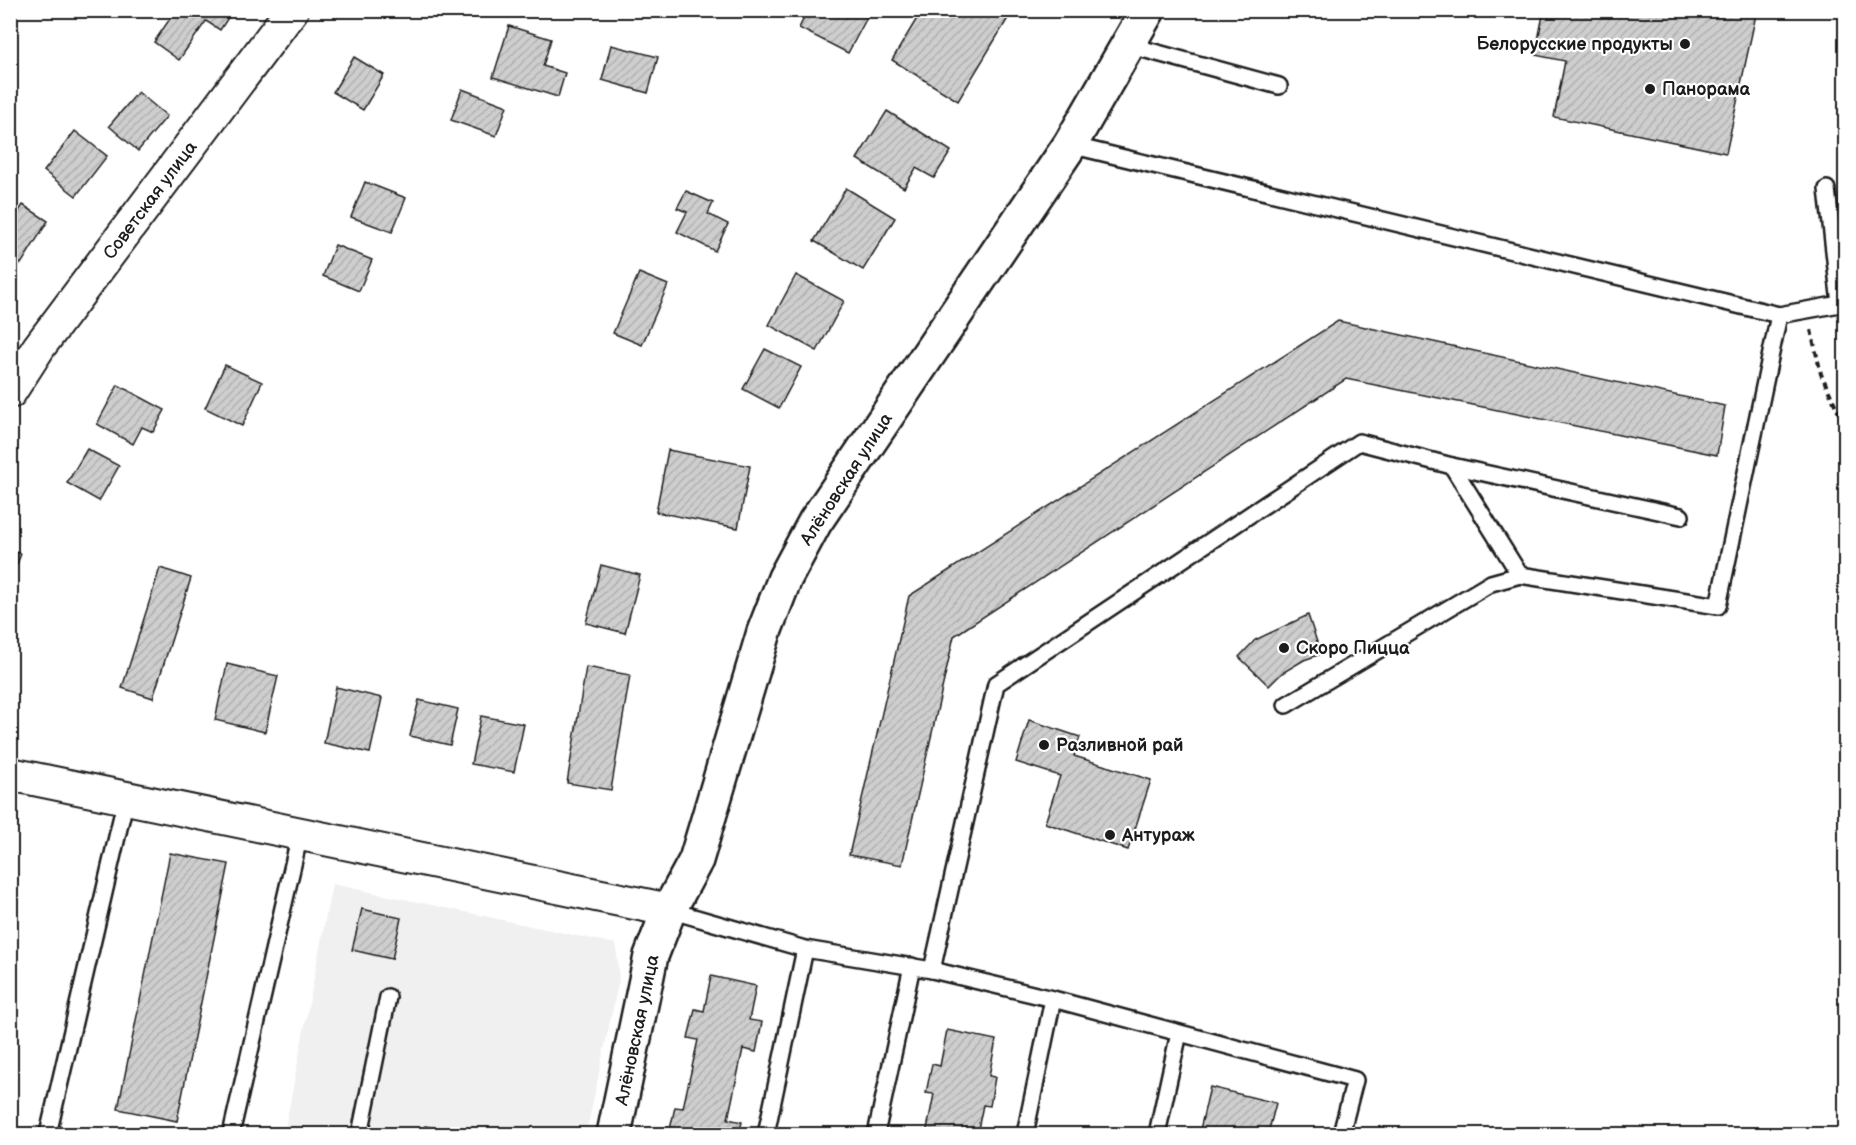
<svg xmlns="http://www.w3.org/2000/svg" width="1856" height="1145" font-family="'Balsamiq Sans',sans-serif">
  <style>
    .built { fill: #f0f0f0 }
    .building { fill: url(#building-hatch); stroke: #1c1c1c; stroke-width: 1.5 }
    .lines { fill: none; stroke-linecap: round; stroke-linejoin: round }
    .service-casing { stroke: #1c1c1c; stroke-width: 20 }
    .minor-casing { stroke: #1c1c1c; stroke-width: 36 }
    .tertiary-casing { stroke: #1c1c1c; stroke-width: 38 }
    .path { stroke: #1c1c1c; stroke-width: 4; stroke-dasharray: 6 4.5; stroke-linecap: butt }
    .service { stroke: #fff; stroke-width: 15 }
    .minor { stroke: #fff; stroke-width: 32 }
    .tertiary { stroke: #fff; stroke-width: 33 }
    .poi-dot { fill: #1c1c1c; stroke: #fff; stroke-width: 2 }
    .labels { text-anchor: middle; stroke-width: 4.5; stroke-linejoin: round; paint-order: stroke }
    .poi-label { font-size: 18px; font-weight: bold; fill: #1c1c1c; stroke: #fff; text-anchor: start }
    .street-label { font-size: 18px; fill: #1c1c1c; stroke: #fff }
  </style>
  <defs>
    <pattern id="building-hatch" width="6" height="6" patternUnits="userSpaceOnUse" patternTransform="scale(1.5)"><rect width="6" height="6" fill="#cecece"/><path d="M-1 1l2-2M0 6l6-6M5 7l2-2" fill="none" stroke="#b0b0b0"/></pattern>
  </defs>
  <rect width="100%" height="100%" fill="#fff"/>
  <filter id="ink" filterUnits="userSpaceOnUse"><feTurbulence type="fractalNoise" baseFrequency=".0167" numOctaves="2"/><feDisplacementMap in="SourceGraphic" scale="12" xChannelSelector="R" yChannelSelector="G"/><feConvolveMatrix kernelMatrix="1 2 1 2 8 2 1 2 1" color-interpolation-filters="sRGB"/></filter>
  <g filter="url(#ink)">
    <path class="built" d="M332,884L616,944L619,980L586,1134H284Z"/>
    <g class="building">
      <path d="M176,10H233L220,30L206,21L179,60L154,42Z"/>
      <path d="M808,10H871L848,53L799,28Z"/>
      <path d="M922,10H1013L958,101L892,60Z"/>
      <path d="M1544,10H1757L1726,153L1554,117L1565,61L1535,55Z"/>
      <path d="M509,26L551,39L543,66L565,73L558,97L493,77Z"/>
      <path d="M611,45L658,57L648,93L602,80Z"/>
      <path d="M354,57L384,75L363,110L333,92Z"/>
      <path d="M462,89L507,106L496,136L451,120Z"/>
      <path d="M138,92L167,116L138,151L109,126Z"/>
      <path d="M887,111L951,151L934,178L916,168L904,188L857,159Z"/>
      <path d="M75,131L107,156L76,196L44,171Z"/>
      <path d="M365,182L406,198L392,232L351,217Z"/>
      <path d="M846,188L895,218L863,270L814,241Z"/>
      <path d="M686,191L713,203L708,214L728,224L715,251L677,232L687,212L677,208Z"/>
      <path d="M23,205L48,221L21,264L10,257V225Z"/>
      <path d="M335,245L372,260L359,291L323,276Z"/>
      <path d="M639,273L668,285L642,345L613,333Z"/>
      <path d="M796,275L844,301L817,351L769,325Z"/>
      <path d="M1338,321L1725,406L1717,455L1346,379L954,636L902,865L849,855L909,596Z"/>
      <path d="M765,349L801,367L779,408L743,389Z"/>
      <path d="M225,365L262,382L242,426L205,408Z"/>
      <path d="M118,385L165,410L153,432L142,427L133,444L97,424Z"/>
      <path d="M87,449L119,466L99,501L67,483Z"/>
      <path d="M668,450L750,466L738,528L656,512Z"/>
      <path d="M10,550L21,554L10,582Z"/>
      <path d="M601,565L640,575L625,633L586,623Z"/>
      <path d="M160,568L191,578L153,698L122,688Z"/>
      <path d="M1308,615L1321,654L1304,660L1282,673L1269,686L1239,657L1255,640Z"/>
      <path d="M227,664L278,676L265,732L215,720Z"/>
      <path d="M586,667L630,675L611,790L567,783Z"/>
      <path d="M336,687L382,698L370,753L324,743Z"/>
      <path d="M419,700L458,709L450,745L410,736Z"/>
      <path d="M481,716L524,724L514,772L471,764Z"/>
      <path d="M1029,720L1080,737L1074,756L1151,780L1128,850L1045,823L1060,776L1016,762Z"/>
      <path d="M170,853L229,864L177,1121L118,1109Z"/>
      <path d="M362,909L401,918L392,959L352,950Z"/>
      <path d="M711,976L756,986L749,1020L762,1022L756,1052L743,1049L728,1119L742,1122L739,1134H669L675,1107L683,1108L698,1040L688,1038L695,1009L704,1011Z"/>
      <path d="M947,1030L996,1040L989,1076L995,1077L990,1106L983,1105L977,1134H926L934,1094L926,1093L932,1064L940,1066Z"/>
      <path d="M1210,1087L1276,1103L1268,1134H1199Z"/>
      <path d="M425,1126L469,1134H423Z"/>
    </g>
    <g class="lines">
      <defs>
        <g id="service">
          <path d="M1128,45L1279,86"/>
          <path d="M1827,189L1840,304"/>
          <path d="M1779,315L1840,304L1846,301"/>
          <path d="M1452,466L1681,516"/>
          <path d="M1286,705L1491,583L1520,575"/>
          <path d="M669,910L805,949L932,970L1053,999L1025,1134"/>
          <path d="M932,970L996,684L1359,442L1452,466L1520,575L1718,606L1779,315L1070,145"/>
          <path d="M1053,999L1355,1080L1341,1134"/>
          <path d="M48,1134L126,798"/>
          <path d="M231,1134L300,834"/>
          <path d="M360,1134L388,997"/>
          <path d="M766,1134L805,949"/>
          <path d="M876,1134L912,966"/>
          <path d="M1157,1134L1179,1033"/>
        </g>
        <g id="minor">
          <path d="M10,392L39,347L292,10"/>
          <path d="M10,774L669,910"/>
        </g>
        <path id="tertiary" d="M614,1134L651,956L669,910L696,860L764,632L785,578L815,522L1070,145L1148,10"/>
      </defs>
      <use href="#service" class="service-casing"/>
      <use href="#minor" class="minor-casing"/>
      <use href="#tertiary" class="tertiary-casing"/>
      <path class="path" d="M1811,330L1821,374L1846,428"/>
      <use href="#service" class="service"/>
      <use href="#minor" class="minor"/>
      <use href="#tertiary" class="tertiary"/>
    </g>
  </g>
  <g class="poi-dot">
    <circle cx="1685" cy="44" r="6"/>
    <circle cx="1650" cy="89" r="6"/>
    <circle cx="1284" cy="648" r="6"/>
    <circle cx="1044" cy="745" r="6"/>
    <circle cx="1110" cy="835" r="6"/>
  </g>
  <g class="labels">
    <g class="poi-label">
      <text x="1673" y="50" text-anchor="end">Белорусские продукты</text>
      <text x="1662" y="95">Панорама</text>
      <text x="1296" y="654">Скоро Пицца</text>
      <text x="1056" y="751">Разливной рай</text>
      <text x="1122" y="841">Антураж</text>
    </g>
    <g class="street-label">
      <text transform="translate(150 200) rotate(-53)" y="6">Советская улица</text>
      <text transform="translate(846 479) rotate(-57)" y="6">Алёновская улица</text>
      <text transform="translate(637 1030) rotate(-78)" y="6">Алёновская улица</text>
    </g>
  </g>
  <rect width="1856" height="1145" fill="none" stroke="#fff" stroke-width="36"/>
  <rect x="18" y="18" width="1820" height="1109" fill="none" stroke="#1c1c1c" stroke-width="2" filter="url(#ink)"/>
</svg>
